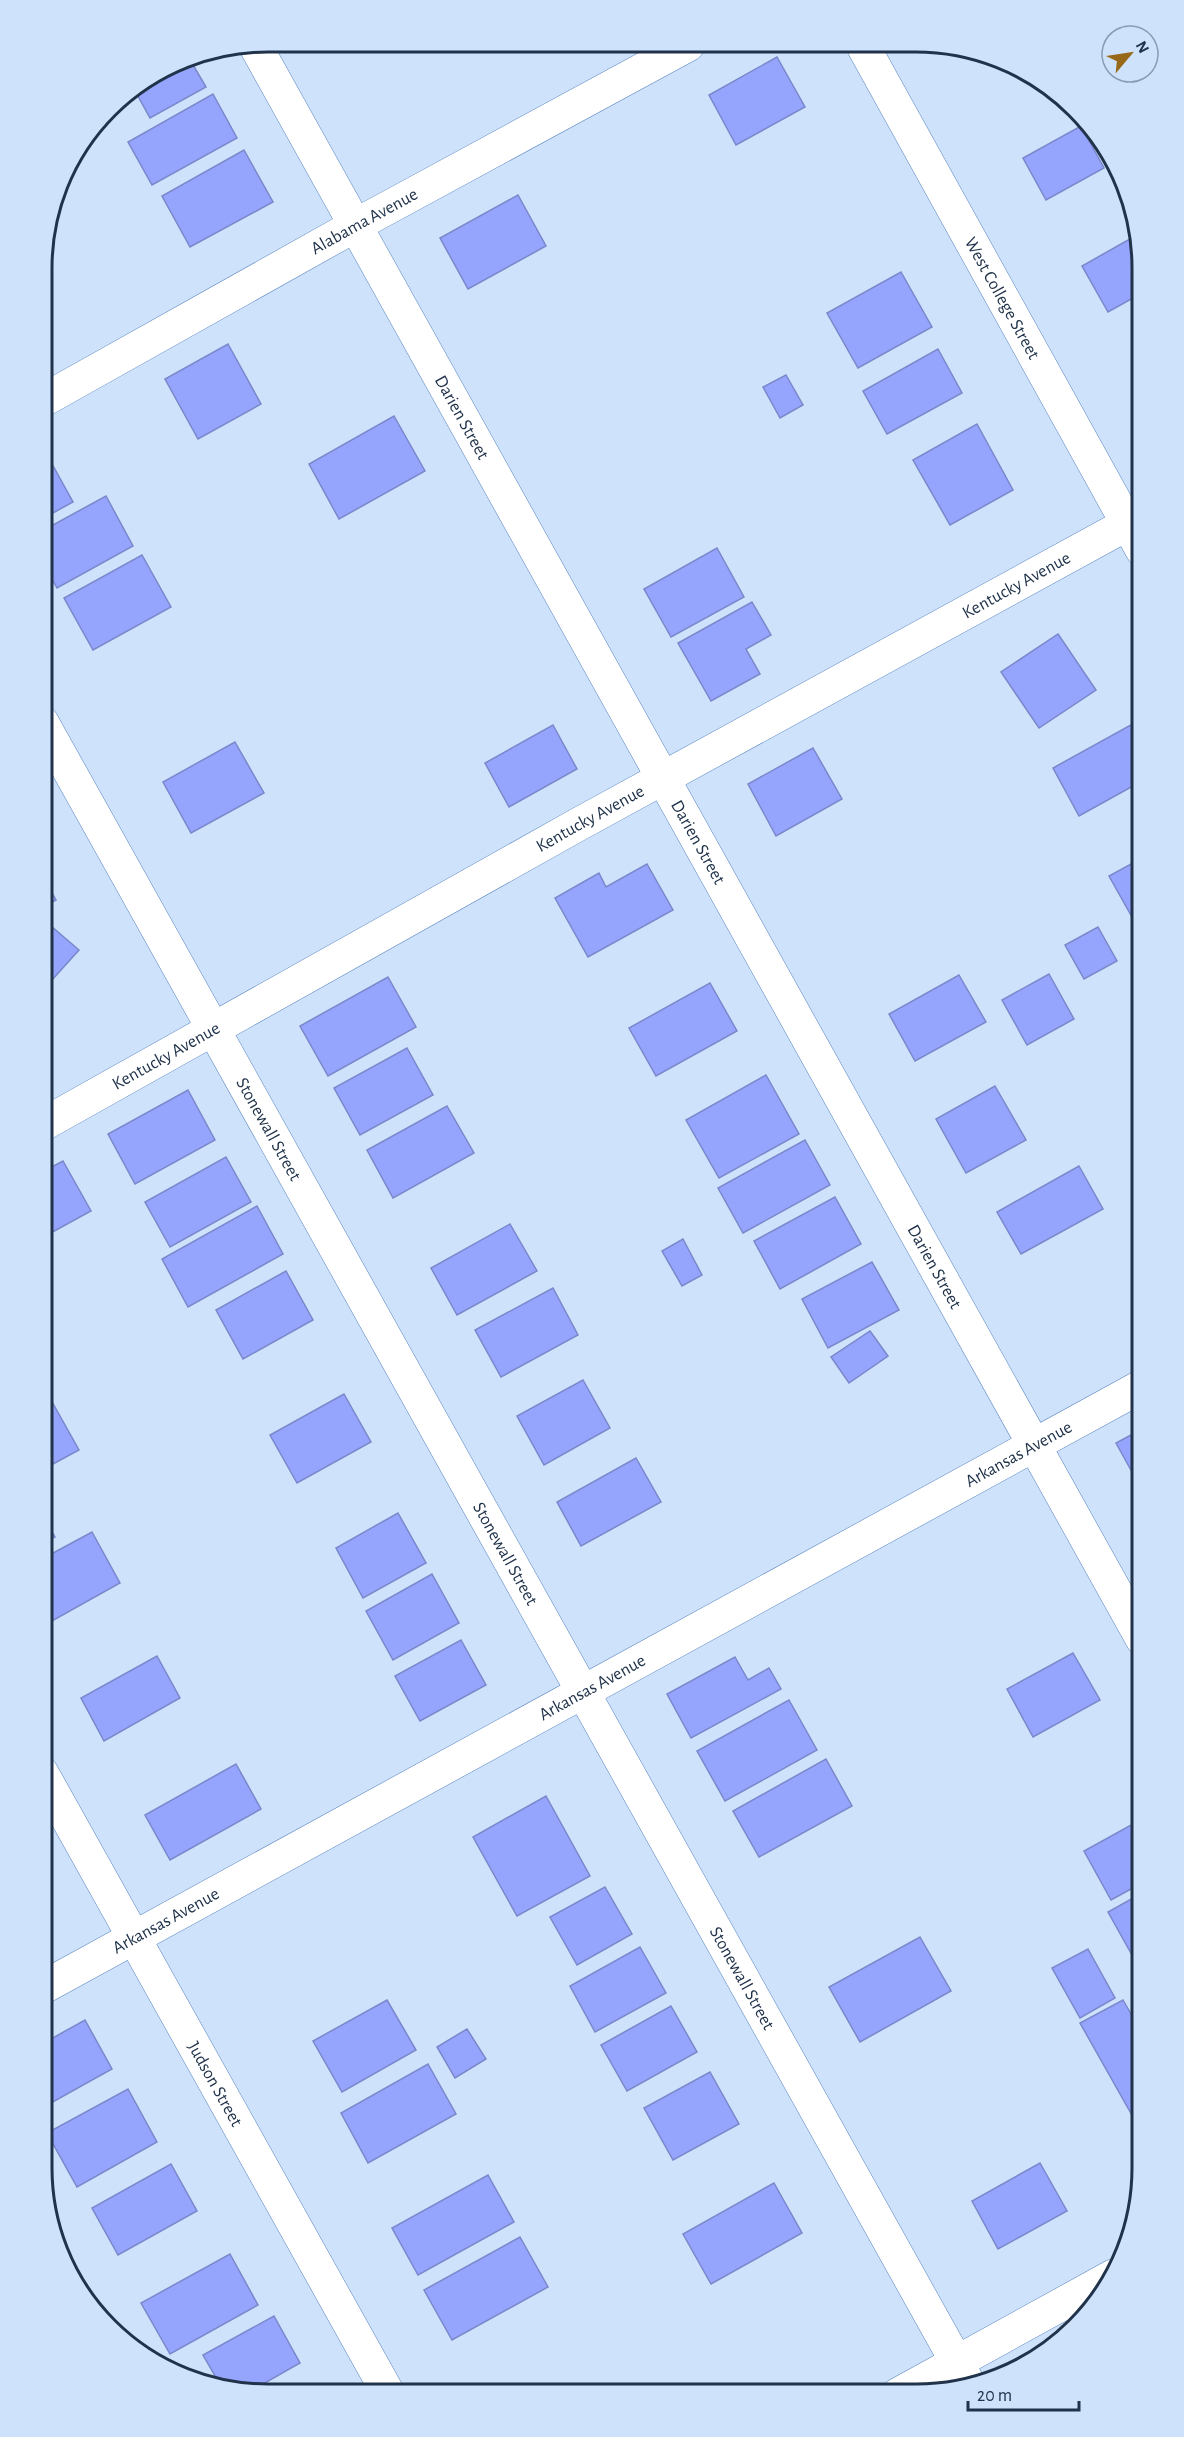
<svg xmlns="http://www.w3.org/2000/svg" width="1184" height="2437" font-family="'Alegreya Sans',sans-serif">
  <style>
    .building { fill: #95a5fe; stroke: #7a87ca; stroke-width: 1.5 }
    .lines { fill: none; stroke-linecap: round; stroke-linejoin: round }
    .minor-casing { stroke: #5986c0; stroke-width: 34 }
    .minor { stroke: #fff; stroke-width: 33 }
    .labels { text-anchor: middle; stroke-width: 5; stroke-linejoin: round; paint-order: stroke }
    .street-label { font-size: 18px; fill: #20334b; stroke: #cfe2fc }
    .rim { fill: none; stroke: #20334b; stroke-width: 3 }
  </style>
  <rect width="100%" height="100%" fill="#cfe2fc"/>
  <g class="building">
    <path d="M777,57L805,107L736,145L709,95Z"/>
    <path d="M189,58L206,87L150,118L134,89L182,59Z"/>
    <path d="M213,94L237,138L152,185L128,142Z"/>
    <path d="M1081,126L1104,168L1046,200L1023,158Z"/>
    <path d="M244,150L273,202L190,247L162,196Z"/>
    <path d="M518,195L546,246L468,289L440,238Z"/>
    <path d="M1137,235L1142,268V293L1108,312L1082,266Z"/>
    <path d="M901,272L932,327L858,368L827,313Z"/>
    <path d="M228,344L261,404L198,439L165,379Z"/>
    <path d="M938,349L962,393L887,434L863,391Z"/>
    <path d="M786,375L803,405L780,418L763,387Z"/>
    <path d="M394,416L425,471L339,519L309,464Z"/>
    <path d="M977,424L1013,490L950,525L913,460Z"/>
    <path d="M46,453L73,502L42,519V455Z"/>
    <path d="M106,496L133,546L57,588L42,561V531Z"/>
    <path d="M717,548L744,597L671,637L644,589Z"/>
    <path d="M142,555L171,607L93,650L64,598Z"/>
    <path d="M752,602L771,635L746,649L760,674L711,701L678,643Z"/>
    <path d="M1058,634L1096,690L1039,728L1001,672Z"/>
    <path d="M1138,721L1142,729V781L1079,816L1053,768Z"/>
    <path d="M553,725L577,769L509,807L485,763Z"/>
    <path d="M235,742L264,793L191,833L163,782Z"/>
    <path d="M813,748L842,799L776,836L748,784Z"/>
    <path d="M1142,858V923L1137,926L1109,876Z"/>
    <path d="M647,864L673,910L588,957L555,898L599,873L606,887Z"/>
    <path d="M42,875L56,900L42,908Z"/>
    <path d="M51,926L79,950L42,991V936Z"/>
    <path d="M1098,927L1117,961L1084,979L1065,945Z"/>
    <path d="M1049,974L1074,1019L1027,1045L1002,1000Z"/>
    <path d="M959,975L986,1022L915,1061L889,1014Z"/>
    <path d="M388,977L416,1027L328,1076L300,1026Z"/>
    <path d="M710,983L737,1031L656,1076L629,1028Z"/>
    <path d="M407,1048L433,1095L360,1135L334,1088Z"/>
    <path d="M766,1075L799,1134L719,1178L686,1120Z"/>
    <path d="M995,1086L1026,1140L966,1173L936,1119Z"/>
    <path d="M188,1090L215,1140L135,1184L108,1134Z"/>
    <path d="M447,1106L474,1153L393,1198L367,1150Z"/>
    <path d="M805,1140L830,1185L743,1233L718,1188Z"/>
    <path d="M226,1157L251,1202L170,1247L145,1202Z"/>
    <path d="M63,1161L91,1211L49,1234L42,1223V1172Z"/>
    <path d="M1079,1166L1103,1209L1021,1254L997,1212Z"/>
    <path d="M835,1197L861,1244L780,1289L754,1241Z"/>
    <path d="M257,1206L283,1254L188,1307L162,1259Z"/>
    <path d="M510,1224L537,1271L457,1315L431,1268Z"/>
    <path d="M683,1239L702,1275L682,1286L662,1251Z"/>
    <path d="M872,1262L899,1310L828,1348L802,1299Z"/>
    <path d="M286,1271L313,1320L243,1359L216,1310Z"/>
    <path d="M553,1288L578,1335L501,1377L475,1330Z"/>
    <path d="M870,1331L888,1356L849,1383L831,1357Z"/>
    <path d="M583,1380L610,1428L544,1465L517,1416Z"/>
    <path d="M344,1394L371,1442L297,1483L270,1435Z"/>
    <path d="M51,1400L79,1450L42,1470V1405Z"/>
    <path d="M1142,1429V1490L1116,1443Z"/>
    <path d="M636,1458L661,1502L581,1546L557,1502Z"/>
    <path d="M398,1513L426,1563L363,1598L336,1548Z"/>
    <path d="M42,1515L55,1537L42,1544Z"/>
    <path d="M92,1532L120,1583L43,1626L42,1559Z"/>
    <path d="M432,1574L459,1623L393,1660L366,1611Z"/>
    <path d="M461,1640L486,1685L420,1721L395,1676Z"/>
    <path d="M1073,1653L1100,1700L1033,1737L1007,1689Z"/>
    <path d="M157,1656L180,1698L104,1741L81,1698Z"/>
    <path d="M735,1657L748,1680L769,1668L781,1689L691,1738L667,1694Z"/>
    <path d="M789,1700L817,1750L725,1801L697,1751Z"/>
    <path d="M826,1759L852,1806L759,1857L733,1811Z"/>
    <path d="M236,1764L261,1809L170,1860L145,1815Z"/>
    <path d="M546,1796L590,1876L517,1916L473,1837Z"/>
    <path d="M1142,1819V1883L1111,1900L1084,1851Z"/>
    <path d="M605,1887L632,1934L577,1965L550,1917Z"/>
    <path d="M1142,1893V1949L1132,1955L1108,1912Z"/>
    <path d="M920,1937L951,1991L860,2042L829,1987Z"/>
    <path d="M640,1947L666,1993L595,2032L570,1986Z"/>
    <path d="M1088,1949L1115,1998L1080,2018L1052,1968Z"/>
    <path d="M387,2000L416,2050L342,2092L313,2041Z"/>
    <path d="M1123,2000L1142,2033V2133L1080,2023Z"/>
    <path d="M671,2006L697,2052L627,2091L601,2045Z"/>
    <path d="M85,2020L112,2069L42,2108V2044Z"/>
    <path d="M467,2029L486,2059L455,2078L437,2047Z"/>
    <path d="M428,2064L456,2114L368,2163L341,2113Z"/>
    <path d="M710,2072L739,2124L673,2160L644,2108Z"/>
    <path d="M128,2089L157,2142L77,2187L47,2133Z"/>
    <path d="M1040,2163L1067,2211L998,2249L972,2201Z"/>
    <path d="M171,2164L197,2211L118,2255L92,2208Z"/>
    <path d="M488,2175L514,2222L418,2275L392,2228Z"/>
    <path d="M774,2183L802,2233L711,2284L683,2234Z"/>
    <path d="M520,2237L548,2287L452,2340L424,2290Z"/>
    <path d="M230,2254L258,2305L170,2354L141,2303Z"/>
    <path d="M274,2316L300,2363L247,2393L222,2388L203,2355Z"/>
  </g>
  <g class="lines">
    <defs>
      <g id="minor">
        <path id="s1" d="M255,45L1142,1639"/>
        <path id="s2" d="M863,46L1142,550"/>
        <path id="s3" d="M42,401L356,225L688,45"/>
        <path id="s4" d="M42,722L970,2386"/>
        <path id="s5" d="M42,1125L579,824L1142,516"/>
        <path id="s6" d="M42,1773L388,2393"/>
        <path id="s7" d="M42,1988L1142,1386"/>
        <path d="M897,2395L1113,2276"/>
      </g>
    </defs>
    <use href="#minor" class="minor-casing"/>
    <use href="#minor" class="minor"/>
  </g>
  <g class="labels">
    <g class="street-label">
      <text dy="6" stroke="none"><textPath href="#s3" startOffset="369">Alabama Avenue</textPath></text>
      <text dy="6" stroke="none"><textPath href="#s2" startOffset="288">West College Street</textPath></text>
      <text dy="6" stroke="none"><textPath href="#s1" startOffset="426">Darien Street</textPath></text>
      <text dy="6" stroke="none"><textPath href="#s5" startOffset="1114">Kentucky Avenue</textPath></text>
      <text dy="6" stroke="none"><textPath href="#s5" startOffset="628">Kentucky Avenue</textPath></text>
      <text dy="6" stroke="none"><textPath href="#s1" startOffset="912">Darien Street</textPath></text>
      <text dy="6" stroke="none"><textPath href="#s5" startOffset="142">Kentucky Avenue</textPath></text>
      <text dy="6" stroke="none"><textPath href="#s4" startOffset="466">Stonewall Street</textPath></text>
      <text dy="6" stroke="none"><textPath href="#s1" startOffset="1398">Darien Street</textPath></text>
      <text dy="6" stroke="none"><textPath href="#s7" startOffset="1113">Arkansas Avenue</textPath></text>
      <text dy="6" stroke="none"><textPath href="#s4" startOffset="952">Stonewall Street</textPath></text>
      <text dy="6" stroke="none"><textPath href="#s7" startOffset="627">Arkansas Avenue</textPath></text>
      <text dy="6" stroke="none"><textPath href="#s7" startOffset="141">Arkansas Avenue</textPath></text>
      <text dy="6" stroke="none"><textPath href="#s4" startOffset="1438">Stonewall Street</textPath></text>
      <text dy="6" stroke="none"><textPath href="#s6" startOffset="356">Judson Street</textPath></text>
    </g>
  </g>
  <path d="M0 0H1184V2437H0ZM268 52H916A216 216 0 0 1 1132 268V2168A216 216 0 0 1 916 2384H268A216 216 0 0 1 52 2168V268A216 216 0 0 1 268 52Z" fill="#cfe2fc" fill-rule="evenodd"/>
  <path class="rim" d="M268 52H916A216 216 0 0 1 1132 268V2168A216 216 0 0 1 916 2384H268A216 216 0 0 1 52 2168V268A216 216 0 0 1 268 52Z"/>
  <g transform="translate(1130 54) rotate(61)"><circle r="28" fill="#cfe2fc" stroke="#899cb5" stroke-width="1.5"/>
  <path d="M0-4.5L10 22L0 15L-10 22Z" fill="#976818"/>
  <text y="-9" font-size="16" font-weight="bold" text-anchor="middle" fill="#20334b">N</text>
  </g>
  <path d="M968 2401v9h111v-9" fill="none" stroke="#20334b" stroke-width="3"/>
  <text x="977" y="2401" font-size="18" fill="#20334b" stroke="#cfe2fc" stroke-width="4.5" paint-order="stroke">20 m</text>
</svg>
